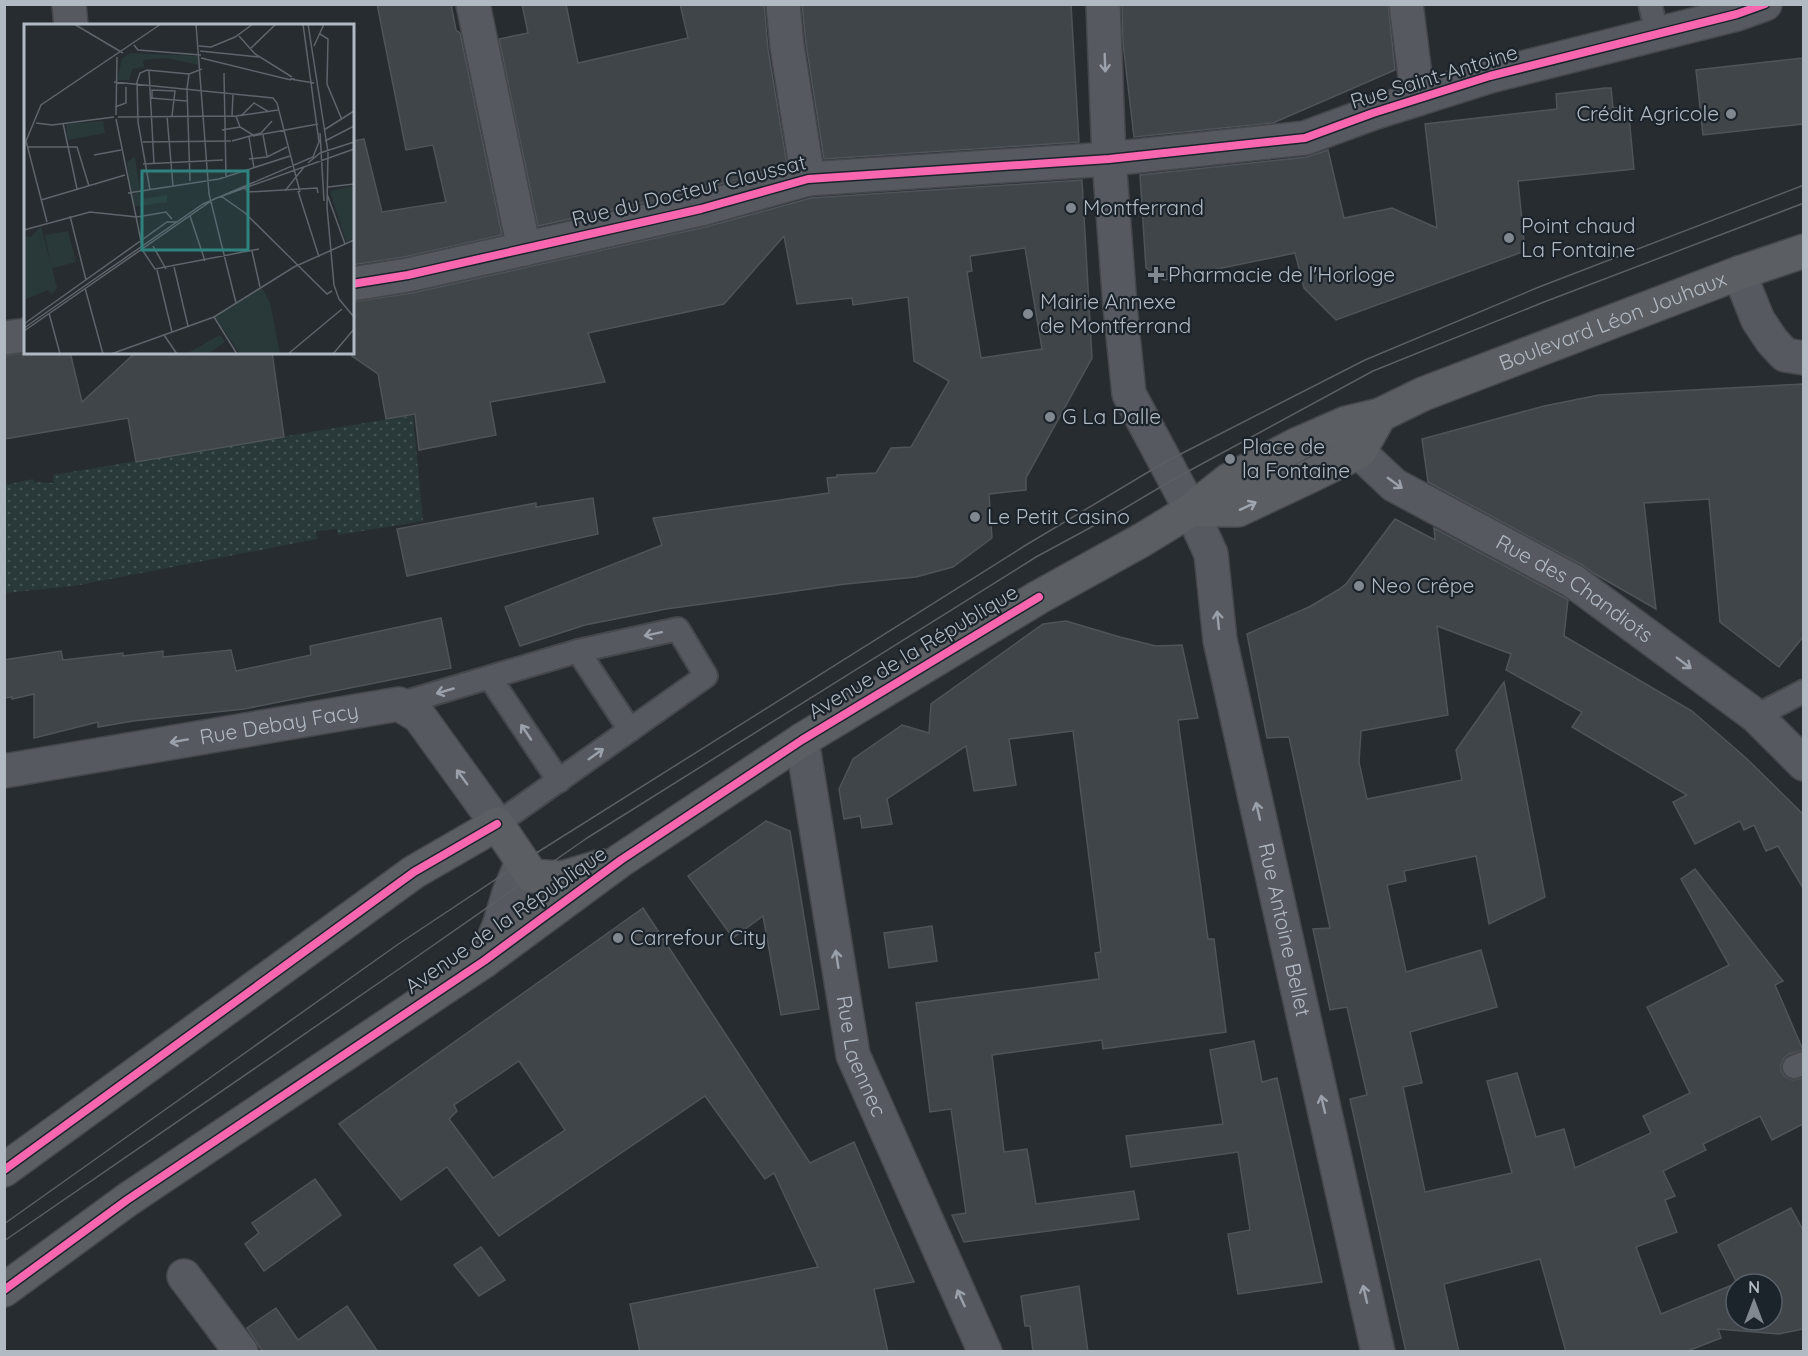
<svg xmlns="http://www.w3.org/2000/svg" width="1808" height="1356" font-family="Quicksand,sans-serif">
  <style>
    .grass { fill: url(#grass-dots) }
    .building { fill: #404549; stroke: #4e5459; stroke-width: 1.5; fill-rule: evenodd }
    .lines { fill: none; stroke-linecap: round; stroke-linejoin: round }
    .lane-casing { stroke: #44484c; stroke-width: 26 }
    .street-casing { stroke: #44484c; stroke-width: 36 }
    .secondary-casing { stroke: #44484c; stroke-width: 36 }
    .lane { stroke: #565a60; stroke-width: 22 }
    .street { stroke: #565a60; stroke-width: 33 }
    .secondary { stroke: #5b5f64; stroke-width: 33 }
    .tram { stroke: #5b5f63; stroke-width: 1.5 }
    .cycleway-casing { stroke: #1b232b; stroke-width: 11 }
    .cycleway { stroke: #f766af; stroke-width: 8 }
    .oneway { stroke: #9aa1aa }
    .oneway2 { stroke: #a0a7b0 }
    .poi-dot { fill: #818890; stroke: #1b232b; stroke-width: 2 }
    .labels { text-anchor: middle; stroke-width: 4.5; stroke-linejoin: round; paint-order: stroke }
    .street-label { font-size: 21px; fill: #b1b9c3; stroke: #1b232b }
    .poi-label { font-size: 21px; fill: #b1b9c3; stroke: #1b232b; text-anchor: start }
    .inset-road { fill: none; stroke: #5e646b; stroke-width: 1.5 }
    .view { fill: #2f837f; fill-opacity: 0.15; stroke: #2f837f; stroke-width: 3 }
    .inset-edge { fill: none; stroke: #b1b9c3; stroke-width: 3 }
  </style>
  <defs>
    <pattern id="grass-dots" width="8" height="8" patternUnits="userSpaceOnUse" patternTransform="scale(1.5)"><rect width="8" height="8" fill="#293939"/><path d="M2 2h.1M6 6h.1" fill="none" stroke="#465454" stroke-width="1.8" stroke-linecap="round"/></pattern>
  </defs>
  <rect width="100%" height="100%" fill="#272c31"/>
  <path class="grass" d="M413,415L423,521L338,535L337,529L316,531L317,539L74,586L5,593V485L33,479L34,482L54,483L53,475Z"/>
  <g class="building">
    <path d="M377,4H451L456,30L460,33L502,235L404,257L352,265V141L364,139L382,212L446,202L433,145L406,150Z"/>
    <path d="M522,4H566L578,63L688,38L680,4H764L768,49L787,165L696,191L538,226L499,39L528,33Z"/>
    <path d="M802,4H1071L1079,142L824,159L806,44Z"/>
    <path d="M1122,4H1388L1395,70L1273,123L1134,137L1123,43Z"/>
    <path d="M1803,58V124L1703,135L1696,70Z"/>
    <path d="M1605,88H1611L1613,108L1628,106L1634,169L1518,181L1525,251L1336,320L1304,288L1295,253L1164,280L1146,268L1140,175L1307,157L1328,150L1344,218L1392,208L1437,228L1425,124L1557,109L1556,94Z"/>
    <path d="M1082,180L1092,358L1026,478V490L989,494L992,538L953,567L916,577L846,584L666,609L585,625L520,646L505,607L662,545L653,518L829,493L827,478L837,477V475L876,473L891,448L911,447L949,381L914,361L908,297L853,305L852,298L797,304L784,236L724,304L588,333L605,382L490,402L496,435L419,450L415,414L386,419L378,374L352,356V302L412,293L705,227L811,198ZM1025,248L1042,349L981,358L967,272L972,271L970,256Z"/>
    <path d="M31,352H70L82,402L136,352H272L284,437L136,462L128,418L4,439V356Z"/>
    <path d="M1803,384V637L1779,667L1720,622L1709,499L1644,503L1656,609L1595,574L1582,565L1428,482L1422,439L1544,406L1599,395Z"/>
    <path d="M593,498L598,534L407,576L397,529L536,503V507Z"/>
    <path d="M1395,519L1435,540L1434,528L1563,597L1568,600L1564,636L1692,711L1746,758L1803,814V888L1778,846L1766,851L1754,825L1744,830L1740,821L1695,844L1673,802L1687,795L1572,727L1582,712L1506,670L1511,654L1437,626L1448,715L1361,731L1359,762L1367,799L1462,780L1456,750L1504,682L1545,897L1489,924L1476,856L1404,871L1406,881L1387,885L1406,972L1481,950L1497,1007L1410,1032L1422,1083L1403,1087L1425,1192L1512,1173L1487,1081L1517,1073L1536,1137L1564,1129L1575,1168L1651,1133L1643,1116L1690,1093L1647,1007L1729,965L1681,879L1695,869L1783,981L1775,985L1803,1050L1789,1054L1784,1058L1781,1065V1071L1785,1077L1792,1080L1803,1078V1124L1772,1140L1760,1116L1703,1144L1706,1150L1663,1171L1675,1196L1665,1200L1677,1232L1636,1247L1661,1314L1737,1283L1718,1245L1791,1208L1803,1230V1329L1779,1334L1718,1329L1721,1338L1685,1352H1566L1540,1259L1444,1284L1459,1352H1406L1350,1099L1367,1095L1347,1007L1330,1010L1313,929L1330,928L1289,737L1267,738L1247,634L1309,607L1338,590L1346,584ZM1736,1284H1772V1320H1736Z"/>
    <path d="M441,618L451,668L244,709L133,721L98,727V722L34,738V694L12,699V697L4,698V660L61,651L63,660L123,653V656L163,651V657L231,650L236,671L311,655L310,646Z"/>
    <path d="M1066,621L1120,637L1156,646L1182,645L1198,718L1178,720L1208,939H1214L1226,1032L1103,1049L1102,1040L992,1055L1004,1152L1027,1149L1036,1204L1134,1191L1139,1219L964,1242L952,1215L966,1213L951,1109L930,1112L916,1003L1099,979L1095,953L1101,952L1073,731L1009,739L1016,785L974,791L966,746L887,799L892,824L862,828L860,816L844,819L839,789L853,759L902,725L929,733L931,704L1043,624Z"/>
    <path d="M766,821L790,831L819,1009L781,1015L763,916L733,938L688,876Z"/>
    <path d="M643,908L810,1163L854,1142L914,1282L874,1289L888,1352H640L630,1304L818,1267L774,1173L765,1179L705,1096L499,1236L447,1167L401,1200L339,1124ZM519,1061L565,1130L493,1178L449,1119L457,1111L454,1105Z"/>
    <path d="M932,926L937,961L889,968L884,933Z"/>
    <path d="M1254,1041L1262,1082L1277,1078L1322,1282L1238,1294L1228,1234L1250,1230L1238,1152L1131,1167L1126,1136L1223,1124L1210,1050Z"/>
    <path d="M315,1179L341,1215L264,1271L245,1244L259,1233L252,1223Z"/>
    <path d="M481,1247L505,1280L479,1296L454,1265Z"/>
    <path d="M1079,1286L1088,1352H1033L1030,1326H1025L1021,1296Z"/>
    <path d="M347,1306L378,1352H263L247,1328L276,1308L298,1340Z"/>
  </g>
  <g class="lines">
    <defs>
      <g id="lane">
        <path d="M1650,4L1657,34"/>
        <path d="M578,651L630,730"/>
        <path d="M490,678L559,781"/>
        <path d="M399,704L578,651L678,629L706,676L497,824"/>
        <path d="M1756,716L1804,691"/>
        <path d="M1794,1067L1804,1063"/>
      </g>
      <g id="street">
        <path d="M69,4L71,26"/>
        <path d="M473,4L524,249"/>
        <path d="M783,4L787,46L808,179"/>
        <path id="s1" d="M1103,4L1109,159L1120,306L1129,394L1191,510L1211,554L1220,640L1378,1352"/>
        <path d="M1406,4L1418,99"/>
        <path d="M1739,273L1758,320L1772,341L1785,355L1804,358"/>
        <path d="M352,284L408,275L701,209L808,179L1109,159L1305,138L1373,113L1490,76L1737,14L1765,4"/>
        <path d="M4,338L26,335"/>
        <path id="s2" d="M1347,425L1359,452L1394,485L1573,581L1756,716L1804,764"/>
        <path id="s3" d="M802,740L853,1055L985,1352"/>
        <path id="s4" d="M4,771L399,704L419,716L497,824"/>
        <path d="M484,961L499,926L509,893L522,862"/>
        <path d="M184,1276L241,1352"/>
      </g>
      <g id="secondary">
        <path d="M1191,510H1238L1312,475L1359,452L1380,415"/>
        <path d="M4,1170L414,872L497,824L532,876L562,878L602,866"/>
        <path id="s5" d="M4,1290L127,1200L484,961L621,860L802,740L1039,597L1142,540L1191,510L1229,480L1298,444L1346,423L1380,415L1423,394L1739,273L1804,251"/>
      </g>
    </defs>
    <use href="#lane" class="lane-casing"/>
    <use href="#street" class="street-casing"/>
    <use href="#secondary" class="secondary-casing"/>
    <use href="#lane" class="lane"/>
    <use href="#street" class="street"/>
    <use href="#secondary" class="secondary"/>
    <g class="tram">
      <path d="M4,1224L397,945L522,862L1026,545L1165,462L1365,360L1539,287L1804,185"/>
      <path d="M4,1241L415,958L587,838L1036,557L1110,517L1174,479L1373,371L1544,302L1804,203"/>
    </g>
    <defs>
      <g id="cycleway">
        <path d="M352,284L408,275L701,209L808,179L1109,159L1305,138L1373,113L1490,76L1737,14L1765,4"/>
        <path d="M4,1170L414,872L497,824"/>
        <path d="M4,1290L127,1200L484,961L621,860L802,740L1039,597"/>
      </g>
    </defs>
    <use href="#cycleway" class="cycleway-casing"/>
    <use href="#cycleway" class="cycleway"/>
  </g>
  <defs><path id="oneway-shaft" d="M-6 0H5M1.5-3L5.5 0L1.5 3" fill="none" stroke-width="1.6" stroke-linecap="round" stroke-linejoin="round" transform="scale(1.5)"/></defs>
  <g class="oneway">
    <use href="#oneway-shaft" transform="translate(1105 63) rotate(88)"/>
    <use href="#oneway-shaft" transform="translate(1395 483) rotate(36)"/>
    <use href="#oneway-shaft" transform="translate(1218 620) rotate(-96)"/>
    <use href="#oneway-shaft" transform="translate(653 634) rotate(168)"/>
    <use href="#oneway-shaft" transform="translate(1684 663) rotate(37)"/>
    <use href="#oneway-shaft" transform="translate(445 691) rotate(164)"/>
    <use href="#oneway-shaft" transform="translate(526 732) rotate(-124)"/>
    <use href="#oneway-shaft" transform="translate(179 741) rotate(170)"/>
    <use href="#oneway-shaft" transform="translate(596 754) rotate(-35)"/>
    <use href="#oneway-shaft" transform="translate(462 777) rotate(-126)"/>
    <use href="#oneway-shaft" transform="translate(1258 811) rotate(-103)"/>
    <use href="#oneway-shaft" transform="translate(837 959) rotate(-99)"/>
    <use href="#oneway-shaft" transform="translate(1323 1104) rotate(-103)"/>
    <use href="#oneway-shaft" transform="translate(1365 1294) rotate(-103)"/>
    <use href="#oneway-shaft" transform="translate(961 1298) rotate(-114)"/>
  </g>
  <use class="oneway2" href="#oneway-shaft" transform="translate(1248 506) rotate(-25)"/>
  <g class="poi-dot">
    <circle cx="1731" cy="114" r="6"/>
    <circle cx="1071" cy="208" r="6"/>
    <circle cx="1509" cy="238" r="6"/>
    <path d="M1153 266h6v6h6v6h-6v6h-6v-6h-6v-6h6z"/>
    <circle cx="1028" cy="314" r="6"/>
    <circle cx="1050" cy="417" r="6"/>
    <circle cx="1230" cy="459" r="6"/>
    <circle cx="975" cy="517" r="6"/>
    <circle cx="1359" cy="586" r="6"/>
    <circle cx="618" cy="938" r="6"/>
  </g>
  <g class="labels">
    <g class="street-label">
      <text transform="translate(1434 77) rotate(-17)" y="7">Rue Saint-Antoine</text>
      <text transform="translate(689 191) rotate(-14)" y="7">Rue du Docteur Claussat</text>
      <text dy="7" stroke="none"><textPath href="#s5" startOffset="1886">Boulevard Léon Jouhaux</textPath></text>
      <text dy="7" stroke="none"><textPath href="#s2" startOffset="286">Rue des Chandiots</textPath></text>
      <text transform="translate(913 652) rotate(-31)" y="7">Avenue de la République</text>
      <text dy="7" stroke="none"><textPath href="#s4" startOffset="279">Rue Debay Facy</textPath></text>
      <text transform="translate(506 920) rotate(-35)" y="7">Avenue de la République</text>
      <text dy="7" stroke="none"><textPath href="#s1" startOffset="954">Rue Antoine Bellet</textPath></text>
      <text dy="7" stroke="none"><textPath href="#s3" startOffset="322">Rue Laennec</textPath></text>
    </g>
    <g class="poi-label">
      <text x="1719" y="121" text-anchor="end">Crédit Agricole</text>
      <text x="1083" y="215">Montferrand</text>
      <text x="1521" y="233">Point chaud<tspan x="1521" dy="24">La Fontaine</tspan></text>
      <text x="1168" y="282">Pharmacie de l'Horloge</text>
      <text x="1040" y="309">Mairie Annexe<tspan x="1040" dy="24">de Montferrand</tspan></text>
      <text x="1062" y="424">G La Dalle</text>
      <text x="1242" y="454">Place de<tspan x="1242" dy="24">la Fontaine</tspan></text>
      <text x="987" y="524">Le Petit Casino</text>
      <text x="1371" y="593">Neo Crêpe</text>
      <text x="630" y="945">Carrefour City</text>
    </g>
  </g>
  <g transform="translate(24 24)">
    <rect width="330" height="330" fill="#272c31"/>
    <path d="M111,133L116,166L106,168L103,138ZM117,168L118,175L143,171V178L110,183L106,170Z" fill="#293939"/>
    <path d="M106,29L174,32L176,41L142,34L119,36L120,43L108,45L105,56H93L98,35ZM79,97L81,109L44,116L42,100ZM196,311L201,318L184,330H162Z" fill="#293939"/>
    <path d="M330,162V214L322,218L306,167Z" fill="#293939"/>
    <path d="M17,202L27,241L21,211L44,207L52,238L28,244L33,264L28,270L24,266L0,276V212L7,213ZM238,264L246,279L256,330H216L191,293Z" fill="#293939"/>
    <path class="inset-road" d="M50,0L99,29M172,0L185,170L212,279M284,0L304,128L303,183L310,261L315,275L330,293M296,10L304,15L303,60L318,96M215,12L231,30L268,53M110,21L114,26L177,31M175,22L187,23L211,13L229,0M290,22L300,0M226,25L252,0M176,27L235,33M177,34L267,56M125,47L130,140M200,49L202,153M271,55H266L290,59M90,58L249,74L253,79L276,168M127,74L163,77M128,74V66L151,67L148,92M91,83L102,79V63M92,91L93,33M143,92L149,162M208,92L209,70M212,92L216,103L229,111M217,92L230,79L245,88M94,93L212,92L254,86M92,95L119,227L131,245L235,225M12,99L28,101L90,93M39,99L53,165M198,106L216,103M300,106L330,87M296,109L300,177M239,111L243,132M229,112L294,100M225,113L230,144M208,117L237,109L248,97M301,117L330,102M119,118L207,117M4,123H53L65,162M70,131L97,126M225,135L243,133L263,123M284,139L296,129L330,118M119,140L199,136M166,157L163,65L165,50L178,45M220,163L224,168L293,164L294,169M304,163L330,160M126,166L114,98L113,58L116,49L123,46L165,50M261,167L280,143M274,167L295,233M104,169L195,155L266,132M303,170L321,220M197,172L221,189L303,270L308,267M17,176L101,151M46,192L62,256M166,192L181,237M23,198L2,117L17,81L137,0M0,206L66,188L113,193L142,188L148,195M129,222L142,245M228,227L236,263M150,243L164,302M133,246L148,308M61,264L79,330M25,289L36,330M190,293L213,330M0,300L143,198H154M0,304L179,180L289,133L295,118L279,0M0,307L190,175L330,125M140,311L153,330M87,330L190,293L270,243L330,216M264,330L318,285M309,330L330,305"/>
    <path class="view" d="M118,147H224V226H118Z"/>
    <rect width="330" height="330" class="inset-edge"/>
  </g>
  <rect width="1808" height="1356" fill="none" stroke="#b1b9c3" stroke-width="12"/>
  <g transform="translate(1754 1302)"><circle r="28" fill="#1b232b" stroke="#575f68" stroke-width="1.5"/>
  <path d="M0-4.5L10 22L0 15L-10 22Z" fill="#818890"/>
  <text y="-9" font-size="16" font-weight="bold" text-anchor="middle" fill="#b1b9c3">N</text>
  </g>
</svg>
